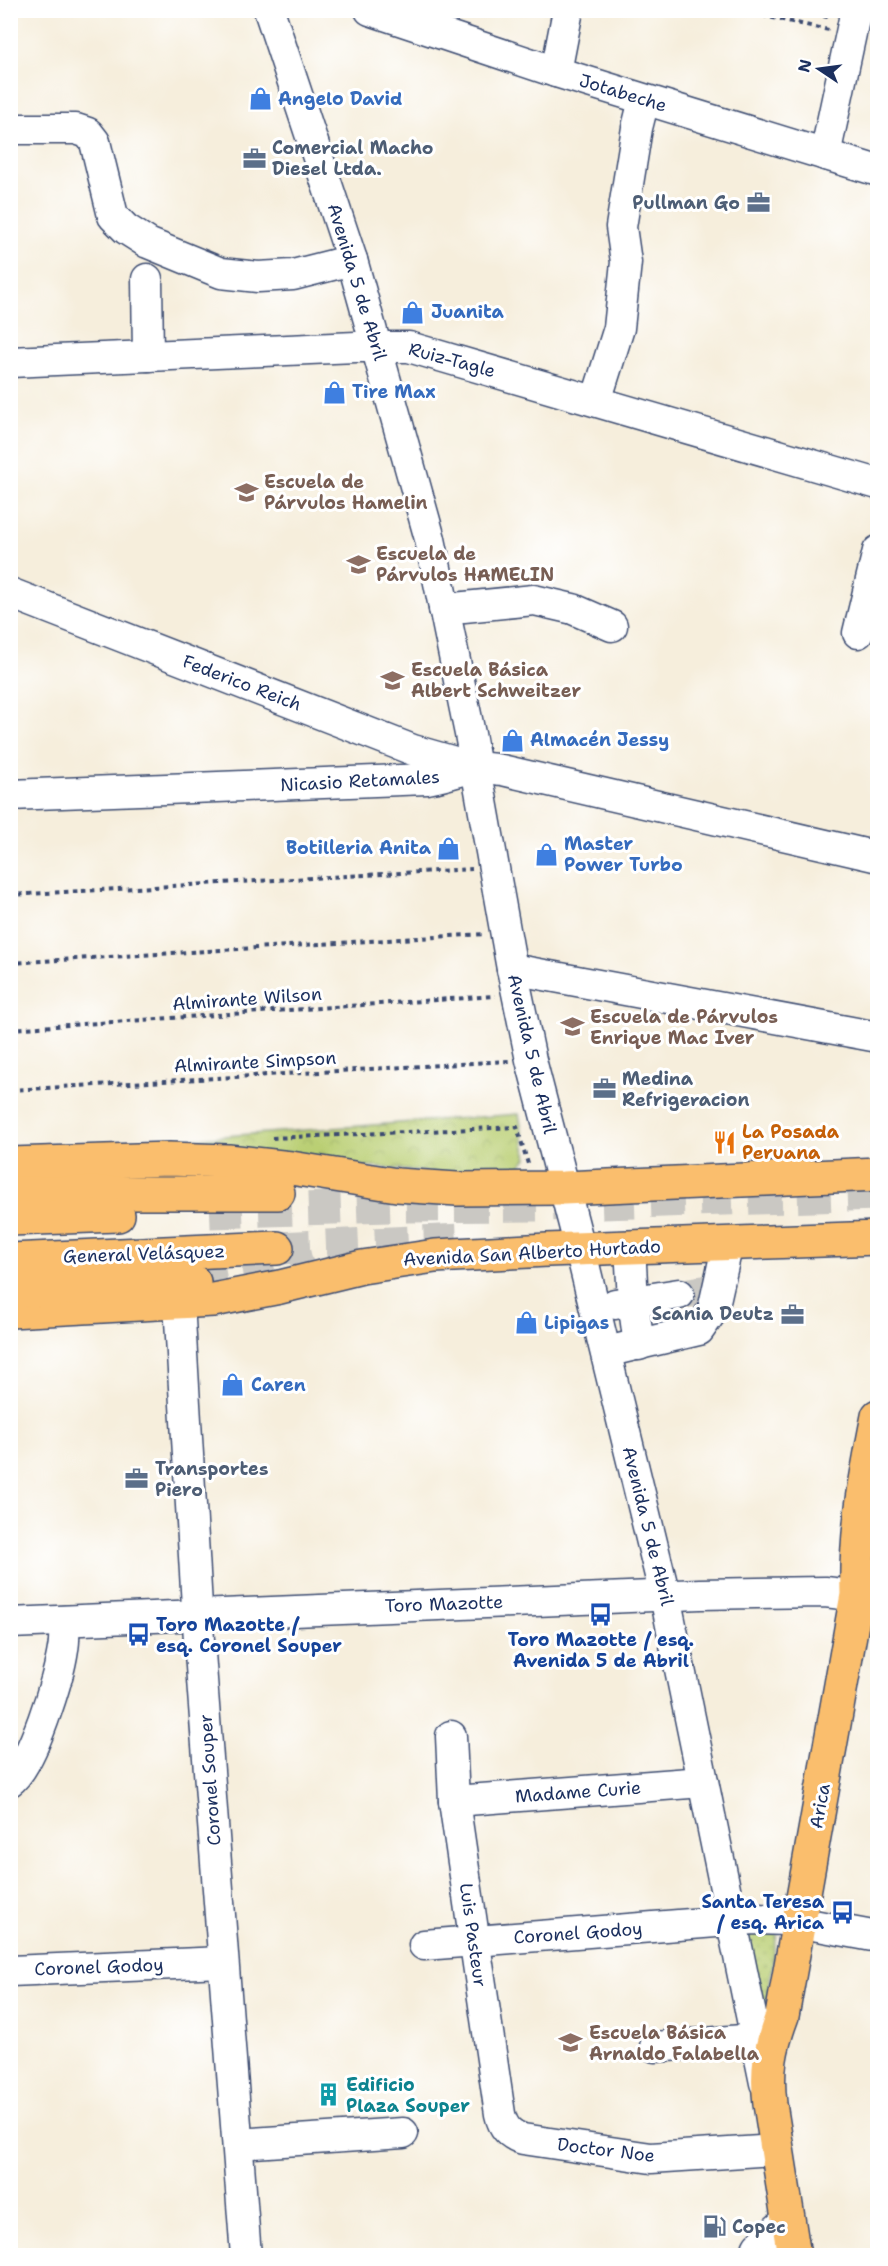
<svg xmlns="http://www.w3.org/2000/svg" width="888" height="2266" font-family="'Shantell Sans',sans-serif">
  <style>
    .grass { fill: url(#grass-dots); stroke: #6a7f68; stroke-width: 1.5 }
    .park { fill: url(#park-crowns); stroke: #6a7f68; stroke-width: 1.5 }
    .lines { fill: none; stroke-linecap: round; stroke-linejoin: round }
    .minor-tunnel { stroke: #cac8c3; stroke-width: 30; stroke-dasharray: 30 15; stroke-linecap: butt }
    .highway-tunnel { stroke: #cac8c3; stroke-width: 33; stroke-dasharray: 33 16; stroke-linecap: butt }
    .minor-casing { stroke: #3c4c71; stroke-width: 33 }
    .major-casing { stroke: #3c4c71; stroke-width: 36 }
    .highway-casing { stroke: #3c4c71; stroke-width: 36 }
    .path { stroke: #3c4c71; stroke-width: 4; stroke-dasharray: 4.5 4.5; stroke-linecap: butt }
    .minor { stroke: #fff; stroke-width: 30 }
    .major { stroke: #fabe6d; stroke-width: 33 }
    .highway { stroke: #fabe6d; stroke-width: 33 }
    .labels { text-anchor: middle; stroke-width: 6; stroke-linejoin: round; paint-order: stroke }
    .street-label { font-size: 18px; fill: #1b2f5e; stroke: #fff }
    .shop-label { font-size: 18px; font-weight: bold; fill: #366cbe; stroke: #fff; text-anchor: start }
    .service-label { font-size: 18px; font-weight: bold; fill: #4e5e75; stroke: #fff; text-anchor: start }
    .education-label { font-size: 18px; font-weight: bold; fill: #785e54; stroke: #fff; text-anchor: start }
    .food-label { font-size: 18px; font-weight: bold; fill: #c56008; stroke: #fff; text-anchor: start }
    .transit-label { font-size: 18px; font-weight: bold; fill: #164399; stroke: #fff; text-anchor: start }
    .culture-label { font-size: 18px; font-weight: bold; fill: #0d838f; stroke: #fff; text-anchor: start }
  </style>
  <defs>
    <pattern id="grass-dots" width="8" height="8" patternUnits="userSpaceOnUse" patternTransform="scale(1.5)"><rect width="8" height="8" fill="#bacf73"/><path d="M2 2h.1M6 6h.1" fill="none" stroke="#9fb266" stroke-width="1.8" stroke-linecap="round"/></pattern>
    <pattern id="park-crowns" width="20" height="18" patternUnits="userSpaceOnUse" patternTransform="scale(1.5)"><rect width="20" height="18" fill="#bacf73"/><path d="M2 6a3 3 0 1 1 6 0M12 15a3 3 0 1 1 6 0" fill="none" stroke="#9fb266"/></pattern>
  </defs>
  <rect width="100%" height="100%" fill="#fff"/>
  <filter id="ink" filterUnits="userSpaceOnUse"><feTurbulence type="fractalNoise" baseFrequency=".0167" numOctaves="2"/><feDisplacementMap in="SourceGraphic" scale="12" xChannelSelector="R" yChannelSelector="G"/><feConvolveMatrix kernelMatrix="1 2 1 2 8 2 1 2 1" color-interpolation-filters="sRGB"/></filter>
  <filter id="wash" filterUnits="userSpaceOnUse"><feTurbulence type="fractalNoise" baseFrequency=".008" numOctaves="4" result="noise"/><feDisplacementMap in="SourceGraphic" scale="24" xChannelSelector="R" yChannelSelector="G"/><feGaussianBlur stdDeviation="1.35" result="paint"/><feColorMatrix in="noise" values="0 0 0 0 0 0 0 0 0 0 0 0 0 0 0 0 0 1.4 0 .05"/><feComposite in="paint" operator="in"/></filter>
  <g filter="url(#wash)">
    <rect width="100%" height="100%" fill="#f6eedc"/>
    <path class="grass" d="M757,1933L777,1934L762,2032L743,1936Z"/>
    <path class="park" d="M519,1114L527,1158L510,1179L173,1150L172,1140Z"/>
  </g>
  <g filter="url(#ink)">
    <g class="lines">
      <path class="minor-tunnel" d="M679,1294L706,1290"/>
      <g class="highway-tunnel">
        <path d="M210,1212L390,1206L542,1205L878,1194"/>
        <path d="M277,1248L462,1240"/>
        <path d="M194,1282L246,1275L312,1257"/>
      </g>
      <defs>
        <g id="minor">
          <path d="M269,10L352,260L430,539L470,734L512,969L531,1060L580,1248L665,1596L765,2083"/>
          <path d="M370,10L556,72L878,171"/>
          <path d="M556,72L568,10"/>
          <path d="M10,129H76L88,133L95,142L113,216L126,229L148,243L221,273L258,277L293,275L352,260"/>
          <path d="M825,155L856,10"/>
          <path d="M147,279L148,356"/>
          <path d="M10,362L356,347H409L878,484"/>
          <path d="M596,401L619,328L626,262L621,227L637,128L644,100"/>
          <path d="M10,593L413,750L476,768"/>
          <path d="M444,609L534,600L573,609L612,626"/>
          <path d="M858,633L878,551"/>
          <path d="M10,795L427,779C443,777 464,768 478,768C486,767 495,769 502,770L878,857"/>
          <path d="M512,969L878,1037"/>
          <path d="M630,1246L633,1301L639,1345"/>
          <path d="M179,1303L199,1640L246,2256"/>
          <path d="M615,1304L679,1294"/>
          <path d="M606,1352L699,1330L713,1310L728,1243"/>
          <path d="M10,1623L700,1594L825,1592L878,1598"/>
          <path d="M451,1736L454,1801L500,2114C503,2128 510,2135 523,2139L651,2158L776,2150"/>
          <path d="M10,1781C32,1766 59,1677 63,1649C65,1640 64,1630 64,1621"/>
          <path d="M454,1801L703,1782"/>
          <path d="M424,1945L754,1919L786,1920L878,1937"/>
          <path d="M10,1971L223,1962"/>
          <path d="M655,2047L755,2039"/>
          <path d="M238,2144L403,2133"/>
          <path d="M754,2256L758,2247L788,2219"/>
        </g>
        <g id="major">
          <path d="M10,1164L169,1159L228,1161L291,1168L397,1185L457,1189L563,1188L878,1174"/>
          <path d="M10,1311L213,1300L280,1287L362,1267L435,1256L547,1250L878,1238"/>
          <path d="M794,2256L770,2104C766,2070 770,2048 782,2016L857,1595C855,1533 866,1477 878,1416"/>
        </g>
        <g id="highway">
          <path d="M10,1193H278"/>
          <path d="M10,1219L118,1215"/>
          <path d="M10,1260L277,1248"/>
          <path d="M10,1291L194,1282"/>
        </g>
      </defs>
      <use href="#minor" class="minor-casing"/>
      <use href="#major" class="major-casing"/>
      <use href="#highway" class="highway-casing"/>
      <g class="path">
        <path d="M736,10L829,30"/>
        <path d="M797,10L832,18"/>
        <path d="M10,895L472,869"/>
        <path d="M10,963L484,934"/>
        <path d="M10,1029L495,996"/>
        <path d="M10,1090L509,1061"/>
        <path d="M272,1138L517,1127L528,1164"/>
      </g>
      <use href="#minor" class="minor"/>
      <use href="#major" class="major"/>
      <use href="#highway" class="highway"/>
    </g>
  </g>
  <defs>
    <symbol id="shop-bare" viewBox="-9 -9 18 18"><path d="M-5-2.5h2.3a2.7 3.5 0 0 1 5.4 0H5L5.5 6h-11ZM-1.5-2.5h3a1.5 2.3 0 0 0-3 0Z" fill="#3f7fe0" stroke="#fff" stroke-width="2.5" paint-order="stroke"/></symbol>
    <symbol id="office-bare" viewBox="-9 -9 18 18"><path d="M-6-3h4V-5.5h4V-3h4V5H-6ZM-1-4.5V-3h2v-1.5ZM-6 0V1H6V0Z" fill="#5c6f8a" stroke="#fff" stroke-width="2.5" paint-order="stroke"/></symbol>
    <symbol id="school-bare" viewBox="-9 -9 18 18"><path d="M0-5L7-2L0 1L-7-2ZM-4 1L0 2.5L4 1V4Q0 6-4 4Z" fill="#8d6e63" stroke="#fff" stroke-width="2.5" paint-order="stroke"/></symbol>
    <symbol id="restaurant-bare" viewBox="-9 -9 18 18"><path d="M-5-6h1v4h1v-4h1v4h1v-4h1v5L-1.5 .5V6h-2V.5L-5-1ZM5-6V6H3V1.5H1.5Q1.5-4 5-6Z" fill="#e8710a" stroke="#fff" stroke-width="2.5" paint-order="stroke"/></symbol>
    <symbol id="bus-bare" viewBox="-9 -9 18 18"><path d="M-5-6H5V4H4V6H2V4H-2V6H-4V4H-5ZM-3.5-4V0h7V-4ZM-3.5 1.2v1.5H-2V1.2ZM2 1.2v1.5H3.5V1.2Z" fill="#1a4fb4" stroke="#fff" stroke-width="2.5" paint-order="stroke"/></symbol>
    <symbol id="building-bare" viewBox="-9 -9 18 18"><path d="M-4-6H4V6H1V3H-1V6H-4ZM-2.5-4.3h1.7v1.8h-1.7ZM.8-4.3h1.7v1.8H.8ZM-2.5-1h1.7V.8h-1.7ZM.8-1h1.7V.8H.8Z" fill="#0f9aa8" stroke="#fff" stroke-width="2.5" paint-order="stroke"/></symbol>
    <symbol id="fuel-bare" viewBox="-9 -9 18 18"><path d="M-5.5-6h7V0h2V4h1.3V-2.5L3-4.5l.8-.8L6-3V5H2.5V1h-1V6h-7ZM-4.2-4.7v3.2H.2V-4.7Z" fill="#5c6f8a" stroke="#fff" stroke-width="2.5" paint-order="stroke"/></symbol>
  </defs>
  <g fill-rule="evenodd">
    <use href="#shop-bare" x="244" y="82" width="33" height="33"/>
    <use href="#office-bare" x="238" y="142" width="33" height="33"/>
    <use href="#office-bare" x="742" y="186" width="33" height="33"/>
    <use href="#shop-bare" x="396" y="296" width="33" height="33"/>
    <use href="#shop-bare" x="318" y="376" width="33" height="33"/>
    <use href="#school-bare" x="230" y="476" width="33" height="33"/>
    <use href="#school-bare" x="342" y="548" width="33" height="33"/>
    <use href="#school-bare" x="376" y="664" width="33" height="33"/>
    <use href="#shop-bare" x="496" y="724" width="33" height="33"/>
    <use href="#shop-bare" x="432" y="832" width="33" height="33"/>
    <use href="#shop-bare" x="530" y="838" width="33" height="33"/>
    <use href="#school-bare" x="556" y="1010" width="33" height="33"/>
    <use href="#office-bare" x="588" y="1072" width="33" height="33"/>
    <use href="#restaurant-bare" x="708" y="1126" width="33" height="33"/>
    <use href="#office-bare" x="776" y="1298" width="33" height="33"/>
    <use href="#shop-bare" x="510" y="1306" width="33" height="33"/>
    <use href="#shop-bare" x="216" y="1368" width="33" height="33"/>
    <use href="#office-bare" x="120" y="1462" width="33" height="33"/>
    <use href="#bus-bare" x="584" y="1598" width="33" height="33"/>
    <use href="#bus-bare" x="122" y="1618" width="33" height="33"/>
    <use href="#bus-bare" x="826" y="1896" width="33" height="33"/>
    <use href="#school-bare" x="554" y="2026" width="33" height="33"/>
    <use href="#building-bare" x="312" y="2078" width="33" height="33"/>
    <use href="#fuel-bare" x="698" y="2210" width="33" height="33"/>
  </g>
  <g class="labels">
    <g class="street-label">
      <text transform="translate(623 93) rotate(17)" y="6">Jotabeche</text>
      <text transform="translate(357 282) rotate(73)" y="6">Avenida 5 de Abril</text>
      <text transform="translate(452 360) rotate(15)" y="6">Ruiz-Tagle</text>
      <text transform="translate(242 683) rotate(21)" y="6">Federico Reich</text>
      <text transform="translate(360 781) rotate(-3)" y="6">Nicasio Retamales</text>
      <text transform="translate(247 999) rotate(-4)" y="6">Almirante Wilson</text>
      <text transform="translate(532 1054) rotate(77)" y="6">Avenida 5 de Abril</text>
      <text transform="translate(255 1062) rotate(-3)" y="6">Almirante Simpson</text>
      <text transform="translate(532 1253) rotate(-3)" y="6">Avenida San Alberto Hurtado</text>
      <text transform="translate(144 1254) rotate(-2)" y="6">General Velásquez</text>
      <text transform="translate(648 1526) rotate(76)" y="6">Avenida 5 de Abril</text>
      <text transform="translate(444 1604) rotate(-2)" y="6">Toro Mazotte</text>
      <text transform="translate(210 1780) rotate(-94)" y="6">Coronel Souper</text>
      <text transform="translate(578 1792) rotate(-4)" y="6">Madame Curie</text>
      <text transform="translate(820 1806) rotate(-80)" y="6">Arica</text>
      <text transform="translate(578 1933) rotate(-4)" y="6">Coronel Godoy</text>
      <text transform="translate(473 1935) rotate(82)" y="6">Luis Pasteur</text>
      <text transform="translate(99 1967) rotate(-2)" y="6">Coronel Godoy</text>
      <text transform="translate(606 2150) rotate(7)" y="6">Doctor Noe</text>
    </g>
    <g class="shop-label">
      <text x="278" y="105">Angelo David</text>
      <text x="431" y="318">Juanita</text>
      <text x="352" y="398">Tire Max</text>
      <text x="530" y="746">Almacén Jessy</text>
      <text x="564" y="850">Master<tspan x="564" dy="21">Power Turbo</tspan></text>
      <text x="431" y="854" text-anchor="end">Botilleria Anita</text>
      <text x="544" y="1329">Lipigas</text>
      <text x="251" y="1391">Caren</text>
    </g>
    <g class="service-label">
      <text x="272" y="154">Comercial Macho<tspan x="272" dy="21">Diesel Ltda.</tspan></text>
      <text x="740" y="209" text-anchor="end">Pullman Go</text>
      <text x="622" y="1085">Medina<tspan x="622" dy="21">Refrigeracion</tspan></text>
      <text x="774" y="1320" text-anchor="end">Scania Deutz</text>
      <text x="155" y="1475">Transportes<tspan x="155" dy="21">Piero</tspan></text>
      <text x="732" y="2233">Copec</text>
    </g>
    <g class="education-label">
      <text x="264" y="488">Escuela de<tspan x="264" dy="21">Párvulos Hamelin</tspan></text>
      <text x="376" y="560">Escuela de<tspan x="376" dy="21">Párvulos HAMELIN</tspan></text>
      <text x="411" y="676">Escuela Básica<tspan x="411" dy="21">Albert Schweitzer</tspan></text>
      <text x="590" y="1023">Escuela de Párvulos<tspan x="590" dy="21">Enrique Mac Iver</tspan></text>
      <text x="589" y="2039">Escuela Básica<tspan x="589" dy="21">Arnaldo Falabella</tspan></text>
    </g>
    <g class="food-label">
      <text x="742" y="1138">La Posada<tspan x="742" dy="21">Peruana</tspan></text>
    </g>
    <g class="transit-label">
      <text x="156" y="1631">Toro Mazotte /<tspan x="156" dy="21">esq. Coronel Souper</tspan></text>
      <text x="601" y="1646" text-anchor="middle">Toro Mazotte / esq.<tspan x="601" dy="21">Avenida 5 de Abril</tspan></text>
      <text x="824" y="1908" text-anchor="end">Santa Teresa<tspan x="824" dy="21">/ esq. Arica</tspan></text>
    </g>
    <g class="culture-label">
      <text x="346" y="2091">Edificio<tspan x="346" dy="21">Plaza Souper</tspan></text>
    </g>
  </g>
  <rect width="888" height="2266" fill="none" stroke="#fff" stroke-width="36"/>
  <g transform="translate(819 69) rotate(283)" stroke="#ffffff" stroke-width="4.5" paint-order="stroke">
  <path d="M0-4.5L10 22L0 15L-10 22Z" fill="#1b2f5e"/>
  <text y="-9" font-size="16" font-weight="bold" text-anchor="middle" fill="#1b2f5e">N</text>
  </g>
</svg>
